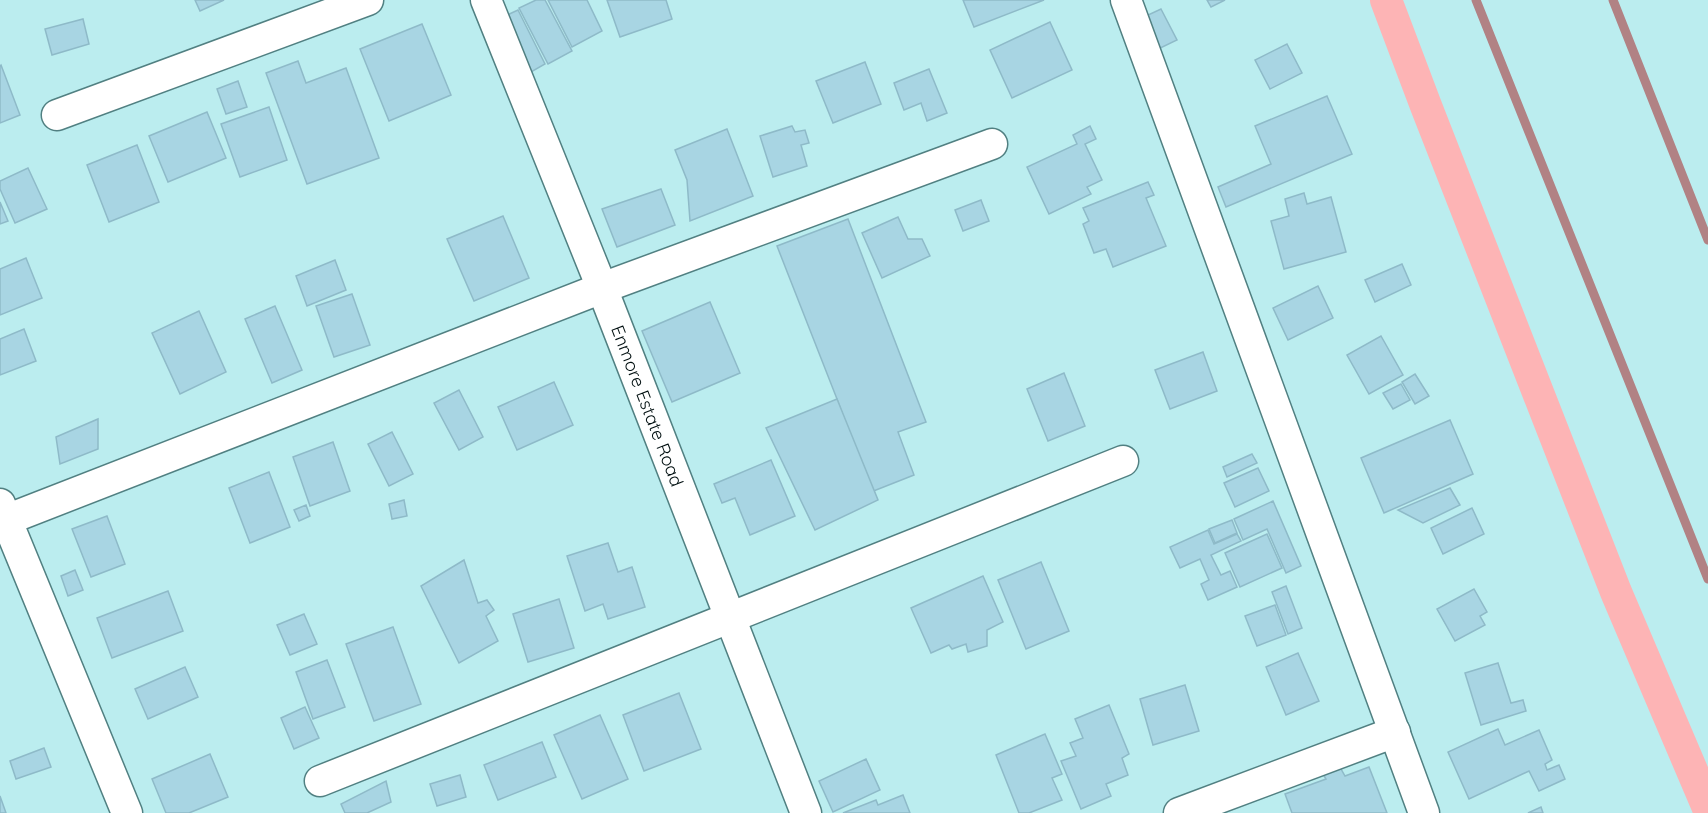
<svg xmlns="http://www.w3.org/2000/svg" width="1708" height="813" font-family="Quicksand,sans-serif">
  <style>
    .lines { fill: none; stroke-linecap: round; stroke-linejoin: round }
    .stream { stroke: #b18284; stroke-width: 9 }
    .canal { stroke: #fdb4b5; stroke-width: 32 }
    .building { fill: #a8d5e3; stroke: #8ebac8; stroke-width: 1.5 }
    .street-casing { stroke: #518082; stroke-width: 33 }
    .street { stroke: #fff; stroke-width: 30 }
    .labels { text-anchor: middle; stroke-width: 4.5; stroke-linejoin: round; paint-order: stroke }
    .street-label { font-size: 18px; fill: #000f10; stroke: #fff }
  </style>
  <rect width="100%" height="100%" fill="#bbedef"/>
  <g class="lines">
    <g class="stream">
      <path d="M1476,0L1708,579"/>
      <path d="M1613,0L1708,240"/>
    </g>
    <path class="canal" d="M1386,0L1426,106L1616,592L1708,808"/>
  </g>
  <g class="building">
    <path d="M195,0H224L200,11Z"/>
    <path d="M536,0H545L572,51L548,64L519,8Z"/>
    <path d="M548,0H587L602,31L572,47Z"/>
    <path d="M607,0H666L672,19L620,37Z"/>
    <path d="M963,0H1044L974,27Z"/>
    <path d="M1207,0H1225L1211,7Z"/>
    <path d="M1161,9L1177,40L1150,53L1135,21Z"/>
    <path d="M518,10L545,64L531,72L503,17Z"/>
    <path d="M83,19L89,44L52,55L45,29Z"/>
    <path d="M1050,22L1072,70L1012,98L990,50Z"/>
    <path d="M422,24L451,95L389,121L360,49Z"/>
    <path d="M1287,44L1302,73L1270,89L1255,60Z"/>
    <path d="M298,61L306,83L346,68L379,158L307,184L266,73Z"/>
    <path d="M865,62L881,104L833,123L816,81Z"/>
    <path d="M1,65L20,115L0,123V66Z"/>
    <path d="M929,69L947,113L927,121L921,103L904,110L894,83Z"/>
    <path d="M238,81L247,107L226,114L217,89Z"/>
    <path d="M1327,96L1352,154L1226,207L1218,187L1271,164L1255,126Z"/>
    <path d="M269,107L287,160L240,177L221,124Z"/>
    <path d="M207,112L226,158L168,182L149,136Z"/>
    <path d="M792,126L795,132L805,130L809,143L801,145L807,166L773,177L760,136Z"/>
    <path d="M1090,126L1096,139L1085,144L1102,180L1087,187L1091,194L1049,214L1027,167L1077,144L1073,135Z"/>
    <path d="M727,129L753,196L690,221L687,180L675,150Z"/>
    <path d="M137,145L159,202L109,222L87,165Z"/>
    <path d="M28,168L47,209L15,223L0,189V181Z"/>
    <path d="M1148,182L1154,195L1146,198L1166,246L1113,267L1106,249L1094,253L1083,224L1089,221L1083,208Z"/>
    <path d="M661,189L675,225L617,247L602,209Z"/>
    <path d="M1304,193L1307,204L1331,197L1346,252L1284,269L1271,221L1289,216L1285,199Z"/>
    <path d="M981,200L989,221L963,231L955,210Z"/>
    <path d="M0,202L8,221L0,224Z"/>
    <path d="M503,216L529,278L474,301L447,239Z"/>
    <path d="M898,217L908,239H922L930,256L882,278L862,233Z"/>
    <path d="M848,219L926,422L898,432L914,475L871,492L837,399L777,246Z"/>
    <path d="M26,258L42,298L0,315V269Z"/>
    <path d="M335,260L346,290L307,306L296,276Z"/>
    <path d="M1402,264L1411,285L1375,302L1365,280Z"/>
    <path d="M1318,286L1333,318L1288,340L1273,308Z"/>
    <path d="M352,294L370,345L334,357L316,306Z"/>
    <path d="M710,302L740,373L672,402L642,331Z"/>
    <path d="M275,306L302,370L272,383L245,319Z"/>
    <path d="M199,311L226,372L180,394L152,333Z"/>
    <path d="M24,329L36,361L0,375V339Z"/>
    <path d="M1381,336L1403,375L1369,394L1347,355Z"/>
    <path d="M1203,352L1217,391L1170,409L1155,370Z"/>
    <path d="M1064,373L1085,426L1048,441L1027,389Z"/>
    <path d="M1415,374L1429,396L1415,404L1402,382Z"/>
    <path d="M554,382L573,425L517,450L498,407Z"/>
    <path d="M1401,384L1410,400L1393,409L1383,393Z"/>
    <path d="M459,390L483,437L459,450L434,403Z"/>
    <path d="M837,399L878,500L815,530L766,428Z"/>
    <path d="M98,419V449L60,464L56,437Z"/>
    <path d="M1450,420L1473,474L1384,513L1361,458Z"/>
    <path d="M392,432L413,474L389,486L368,444Z"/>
    <path d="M333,442L350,491L310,506L293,457Z"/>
    <path d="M1252,454L1257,463L1227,477L1223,467Z"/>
    <path d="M771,460L795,516L750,535L735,498L722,503L714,484Z"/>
    <path d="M1258,468L1269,491L1235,507L1224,483Z"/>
    <path d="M269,472L290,527L250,543L229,488Z"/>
    <path d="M1450,488L1460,505L1423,523L1398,510Z"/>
    <path d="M404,500L407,516L392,519L389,504Z"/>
    <path d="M1273,501L1301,566L1286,573L1267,529L1243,540L1234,519Z"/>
    <path d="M306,505L310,516L299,521L294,510Z"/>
    <path d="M1472,508L1484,534L1443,554L1431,528Z"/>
    <path d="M107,516L125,564L91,577L72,529Z"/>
    <path d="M1232,520L1237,533L1215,543L1209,529Z"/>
    <path d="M1208,530L1214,544L1237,534L1241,541L1211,555L1221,575L1230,571L1237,587L1208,600L1201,584L1209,580L1200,559L1180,568L1170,547Z"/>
    <path d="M1267,534L1282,568L1240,587L1225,553Z"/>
    <path d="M608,543L618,572L632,567L645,607L608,619L603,604L585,611L567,556Z"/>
    <path d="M464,560L478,603L487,600L494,610L486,616L498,641L459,663L421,586Z"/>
    <path d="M1041,562L1069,631L1026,649L998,580Z"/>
    <path d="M75,570L83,590L68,596L61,576Z"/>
    <path d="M983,576L1003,622L987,630V646L968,652L966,644L952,649L949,645L931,653L911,608Z"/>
    <path d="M1286,586L1302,628L1288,634L1272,592Z"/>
    <path d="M1474,589L1487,612L1480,616L1485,625L1455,641L1437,609Z"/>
    <path d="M168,591L183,631L112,658L97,618Z"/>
    <path d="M559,599L574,648L528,662L513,614Z"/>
    <path d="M1275,605L1286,635L1257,646L1245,616Z"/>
    <path d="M304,614L317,644L290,655L277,625Z"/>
    <path d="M393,627L421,704L374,721L346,644Z"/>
    <path d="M1298,653L1319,701L1286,715L1266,667Z"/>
    <path d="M327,660L345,707L313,719L296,672Z"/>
    <path d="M1498,663L1511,703L1523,700L1526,711L1481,725L1465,673Z"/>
    <path d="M185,667L198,697L148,719L135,689Z"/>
    <path d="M1185,685L1199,731L1153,745L1140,699Z"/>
    <path d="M679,693L701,749L644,771L623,715Z"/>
    <path d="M1109,705L1129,754L1122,758L1128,775L1106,784L1111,796L1081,809L1061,761L1076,756L1070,743L1083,738L1075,719Z"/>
    <path d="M305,707L319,738L294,749L281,718Z"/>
    <path d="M600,715L628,779L582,799L554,735Z"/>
    <path d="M1498,729L1505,745L1539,730L1552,760L1545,764L1547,770L1559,765L1565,779L1539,791L1529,771L1469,799L1448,752Z"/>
    <path d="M1045,734L1062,774L1052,778L1062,800L1029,813H1019L996,755Z"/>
    <path d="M542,742L556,777L498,800L484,765Z"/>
    <path d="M44,748L51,767L16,779L10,761Z"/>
    <path d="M210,754L228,797L189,813H166L152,779Z"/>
    <path d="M866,759L880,790L833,812L819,781Z"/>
    <path d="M1336,760L1345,776L1369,767L1387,813H1292L1285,794L1326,779L1319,767Z"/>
    <path d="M460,775L466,797L437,806L430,784Z"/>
    <path d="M386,781L391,802L367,813H345L341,804Z"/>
    <path d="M903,795L910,813H843L876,800L878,805Z"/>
    <path d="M0,796L6,813H0Z"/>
    <path d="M1541,807L1543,813H1528Z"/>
  </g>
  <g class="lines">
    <defs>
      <g id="street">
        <path d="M486,0L602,288L806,813"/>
        <path d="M1126,0L1424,813"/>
        <path d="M57,115L368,0"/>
        <path d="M0,504L127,813"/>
        <path d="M6,520L602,288L992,144"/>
        <path d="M320,781L1123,461"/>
        <path d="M1179,813L1395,732"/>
      </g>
    </defs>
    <use href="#street" class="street-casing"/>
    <use href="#street" class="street"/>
  </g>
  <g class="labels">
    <g class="street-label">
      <text transform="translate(647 406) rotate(69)" y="6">Enmore Estate Road</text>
    </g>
  </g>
</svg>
